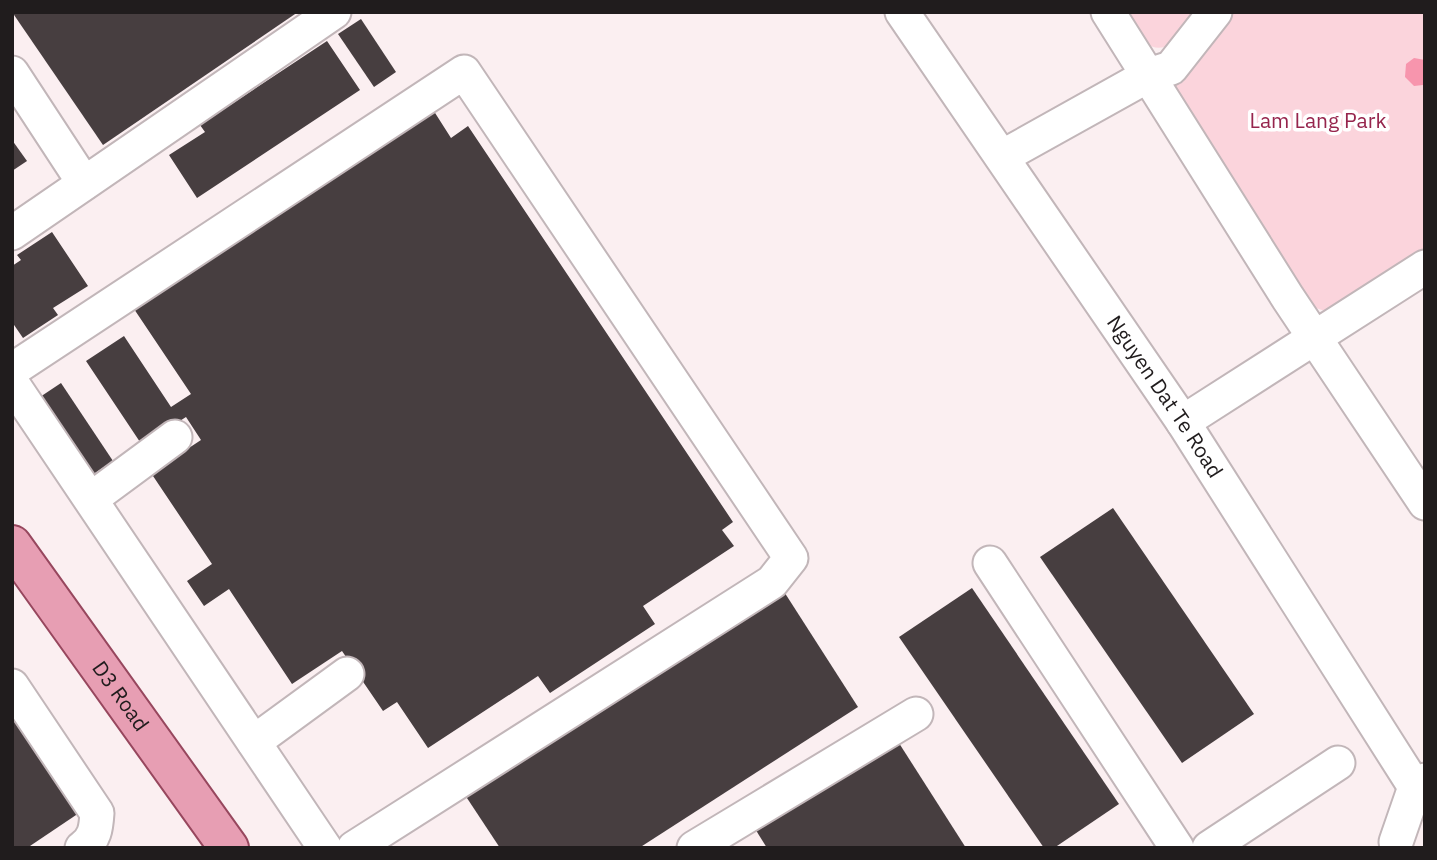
<svg xmlns="http://www.w3.org/2000/svg" width="1437" height="860" font-family="'IBM Plex Sans',sans-serif">
  <style>
    .green { fill: #fbd4dc }
    .water { fill: #f795ad }
    .building { fill: #473e40 }
    .lines { fill: none; stroke-linecap: round; stroke-linejoin: round }
    .minor-casing { stroke: #c2b6b9; stroke-width: 37 }
    .major-casing { stroke: #97475e; stroke-width: 42 }
    .minor { stroke: #fff; stroke-width: 33 }
    .major { stroke: #e79eb3; stroke-width: 38 }
    .labels { text-anchor: middle; stroke-width: 7; stroke-linejoin: round; paint-order: stroke }
    .park-label { font-size: 21px; fill: #96254d; stroke: #fff }
    .street-label { font-size: 21px; fill: #201c1d; stroke: #fff }
  </style>
  <rect width="100%" height="100%" fill="#fbeff1"/>
  <g class="green">
    <path d="M1120,12H1204C1189,27 1169,60 1145,43C1135,35 1127,22 1120,12Z"/>
    <path d="M1228,12H1425V253L1337,310L1325,311L1313,307L1173,84Z"/>
  </g>
  <path class="water" d="M1414,58L1425,60L1423,85L1414,86L1405,77L1406,64Z"/>
  <g class="building">
    <path d="M12,12H298L103,145Z"/>
    <path d="M361,19L396,72L374,87L338,34Z"/>
    <path d="M327,41L360,90L197,198L169,155L205,132L200,125Z"/>
    <path d="M430,105L451,138L468,126L733,522L722,530L734,546L643,606L655,624L550,693L538,676L428,748L397,702L383,711L342,651L292,684L229,589L204,606L187,581L212,564L151,473L201,440L186,417L142,445L86,361L124,336L171,407L191,394L130,303Z"/>
    <path d="M12,140L27,161L12,171Z"/>
    <path d="M52,232L88,286L53,308L58,315L23,338L12,322V266L21,260L17,255Z"/>
    <path d="M61,383L113,461L92,475L40,397Z"/>
    <path d="M1113,508L1254,714L1182,763L1040,557Z"/>
    <path d="M781,587L858,707L639,848H500L463,792Z"/>
    <path d="M972,588L1119,804L1054,848H1044L899,637Z"/>
    <path d="M12,709L82,811L27,848H12Z"/>
    <path d="M890,729L966,848H767L749,819Z"/>
  </g>
  <g class="lines">
    <defs>
      <g id="minor">
        <path id="s1" d="M902,12L1183,422L1415,787"/>
        <path d="M1108,12L1288,298L1425,503"/>
        <path d="M12,73L84,183"/>
        <path d="M1002,157L1149,75L1171,68L1215,12"/>
        <path d="M12,233L334,12"/>
        <path d="M12,370L464,72L791,558L772,582L354,848"/>
        <path d="M12,383L325,848"/>
        <path d="M1183,422L1425,267"/>
        <path d="M91,499L175,437"/>
        <path d="M990,563L1177,848"/>
        <path d="M12,686L97,813C96,828 95,839 82,848"/>
        <path d="M254,742L347,674"/>
        <path d="M1396,842L1415,787L1425,780"/>
        <path d="M694,848L916,714"/>
        <path d="M1209,848L1338,763"/>
      </g>
      <g id="major">
        <path id="s2" d="M12,545L229,848"/>
      </g>
    </defs>
    <use href="#minor" class="minor-casing"/>
    <use href="#major" class="major-casing"/>
    <use href="#minor" class="minor"/>
    <use href="#major" class="major"/>
  </g>
  <g class="labels">
    <g class="park-label">
      <text x="1318" y="128">Lam Lang Park</text>
    </g>
    <g class="street-label">
      <text dy="7" stroke="none"><textPath href="#s1" startOffset="466">Nguyen Dat Te Road</textPath></text>
      <text dy="7" stroke="none"><textPath href="#s2" startOffset="186">D3 Road</textPath></text>
    </g>
  </g>
  <rect width="1437" height="860" fill="none" stroke="#201c1d" stroke-width="28"/>
</svg>
